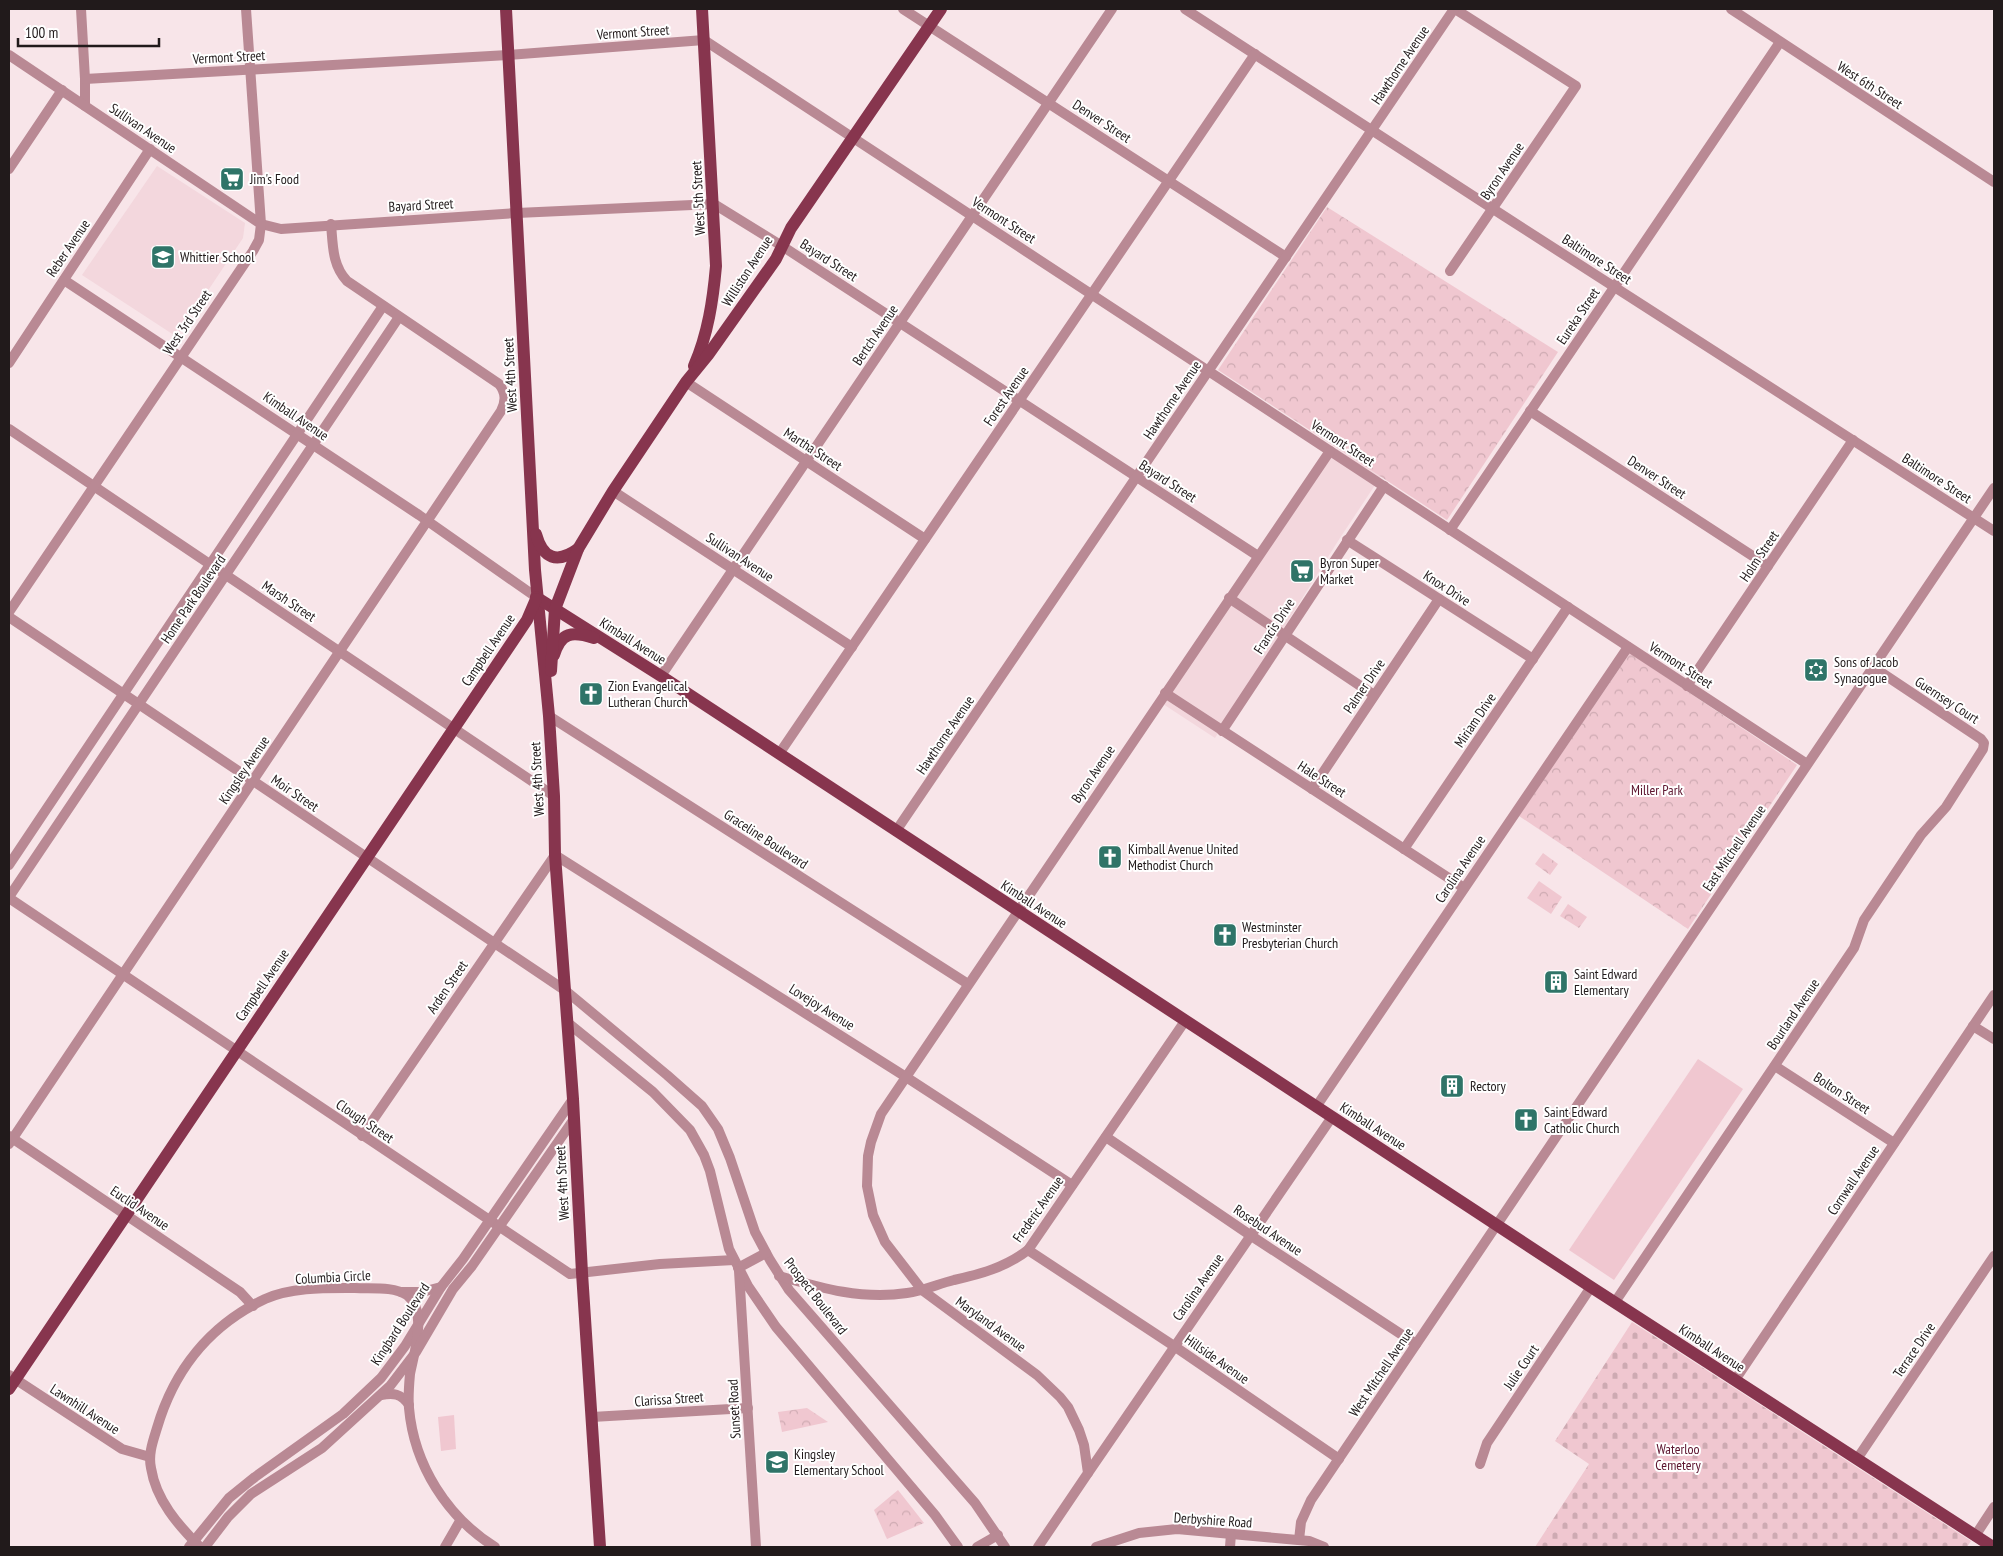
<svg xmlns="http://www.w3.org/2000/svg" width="2003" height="1556" font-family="'PT Sans Narrow',sans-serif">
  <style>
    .built { fill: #f3d7dd }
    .green { fill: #f0c7d0 }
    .forest { fill: url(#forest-crowns) }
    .cemetery { fill: url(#cemetery-stones) }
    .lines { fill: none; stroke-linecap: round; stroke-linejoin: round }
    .minor { stroke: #b98994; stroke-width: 10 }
    .major { stroke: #87354e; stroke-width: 12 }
    .labels { text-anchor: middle; stroke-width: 4; stroke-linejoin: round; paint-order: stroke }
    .street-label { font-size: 14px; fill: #211a1b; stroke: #fff }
    .poi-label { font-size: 14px; fill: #211a1b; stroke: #fff; text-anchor: start }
    .park-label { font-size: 14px; fill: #5c142e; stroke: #fff }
  </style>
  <defs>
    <pattern id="forest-crowns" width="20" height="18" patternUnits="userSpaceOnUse" patternTransform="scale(1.25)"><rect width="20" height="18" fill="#f0c7d0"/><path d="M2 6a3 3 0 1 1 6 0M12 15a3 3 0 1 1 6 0" fill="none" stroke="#ceaab2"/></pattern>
    <pattern id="cemetery-stones" width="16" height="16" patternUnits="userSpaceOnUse" patternTransform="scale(1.25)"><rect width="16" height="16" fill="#f0c7d0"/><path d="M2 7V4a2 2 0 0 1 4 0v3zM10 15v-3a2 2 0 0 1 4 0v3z" fill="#ceaab2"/></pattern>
  </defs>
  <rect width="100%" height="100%" fill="#f8e5e9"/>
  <g class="built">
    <path d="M157,166L245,223L243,238L177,337L82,275Z"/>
    <path d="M1337,449L1381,476L1338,541L1215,738L1163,704Z"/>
  </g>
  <g class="green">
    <path d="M1698,1059L1743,1089L1614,1280L1569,1250Z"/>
    <path d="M454,1415L456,1449L441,1451L438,1417Z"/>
  </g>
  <g class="forest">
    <path d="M1327,207L1558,352L1447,520L1218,370Z"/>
    <path d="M1630,653L1797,765L1688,929L1519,816Z"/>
    <path d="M1543,853L1558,864L1550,875L1535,864Z"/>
    <path d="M1539,881L1562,897L1551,914L1527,898Z"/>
    <path d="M1568,904L1587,917L1579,928L1560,916Z"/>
    <path d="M807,1408L828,1422L782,1432L778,1412Z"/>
    <path d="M898,1490L924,1523L887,1539L874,1510Z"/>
  </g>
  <path class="cemetery" d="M1632,1322L1971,1541L1967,1547H1535L1589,1464L1555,1441Z"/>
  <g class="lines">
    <g class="minor">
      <path d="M81,9L85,79V106"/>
      <path d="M903,9L1286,257"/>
      <path d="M1185,9L1504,216L1994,531"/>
      <path d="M1731,9L1994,182"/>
      <path d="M9,55L261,224L281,229L517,213L714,204L782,246L1258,556"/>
      <path d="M85,79L508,55L704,40L1807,764"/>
      <path d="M9,169L62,90"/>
      <path d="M1450,271L1576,86L1455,9"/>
      <path d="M64,280L419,515L536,597"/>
      <path d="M9,363L150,149"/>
      <path d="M686,382L925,539"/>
      <path d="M1530,411L1768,566"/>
      <path d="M9,429L554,796"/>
      <path d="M613,491L852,647"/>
      <path d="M1450,530L1780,42"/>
      <path d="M1347,540L1533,659"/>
      <path d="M1229,598L1374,695"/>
      <path d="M9,612L253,251L259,240L261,224L246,9"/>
      <path d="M9,617L566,991L667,1075L702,1106L718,1129L730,1158L755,1232L770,1260L789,1290L975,1503L1005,1547"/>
      <path d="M661,676L1112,9"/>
      <path d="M1687,686L1853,440"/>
      <path d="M1165,693L1464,888"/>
      <path d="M549,716L968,984"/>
      <path d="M1222,731L1384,486"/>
      <path d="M779,754L1255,54"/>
      <path d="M1312,789L1439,599"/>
      <path d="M896,831L1454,9"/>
      <path d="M1404,849L1568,607"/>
      <path d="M9,865L383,306"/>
      <path d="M9,897L399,317"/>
      <path d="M9,898L570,1274L660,1264L734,1260"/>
      <path d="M568,1023L653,1092L690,1130L704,1155L710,1171L729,1249L748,1286L776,1327L935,1515L958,1547"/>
      <path d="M1973,1026L1994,1039"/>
      <path d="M1775,1066L1894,1143"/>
      <path d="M1316,1107L1628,647"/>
      <path d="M9,1136L240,1292L253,1306"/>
      <path d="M362,1136L555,855L906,1077L1072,1185"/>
      <path d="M1106,1137L1250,1235L1416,1344"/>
      <path d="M9,1144L501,411C506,401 506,393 499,384L347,281C332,265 333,245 331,224"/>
      <path d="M1028,1250L1174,1346L1339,1459"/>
      <path d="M738,1268L766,1253"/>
      <path d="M739,1271L756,1547"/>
      <path d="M779,1276C821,1288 862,1300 907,1293C923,1291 938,1284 954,1280C981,1274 1006,1267 1028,1250L1185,1021"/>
      <path d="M401,1292H422L441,1287"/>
      <path d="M1615,1302L1854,948L1864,920L1921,835L1946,807L1983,749L1984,743L1981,739L1873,667"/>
      <path d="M9,1375L122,1449L150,1457"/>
      <path d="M1735,1380L1994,995"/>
      <path d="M381,1395C393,1393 401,1393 409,1405"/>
      <path d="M592,1417L748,1408"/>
      <path d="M1857,1459L1994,1256"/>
      <path d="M1480,1464L1487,1443L1591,1287"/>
      <path d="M1088,1473L1332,1117"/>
      <path d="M1975,1536L1994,1507"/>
      <path d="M1299,1540L1301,1522L1311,1500L1994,488"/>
      <path d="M189,1547L229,1498L255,1477L343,1414L381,1378L405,1346L441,1287L463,1259L573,1099"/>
      <path d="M200,1547C178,1525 156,1500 151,1468C148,1454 153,1441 157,1428C174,1370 210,1325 265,1299C292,1287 326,1288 355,1288C371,1289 393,1286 407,1295C428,1311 414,1353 410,1374C409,1385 408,1397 409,1408C414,1465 447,1517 495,1547"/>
      <path d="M205,1547L228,1517L251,1494L322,1448L390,1386L416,1352L453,1289L472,1266L574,1119"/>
      <path d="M445,1547L460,1521"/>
      <path d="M977,1547L998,1535"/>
      <path d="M1038,1547L1088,1473L1084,1445L1079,1430L1068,1407L1060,1397L1037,1375L922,1290L885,1242L873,1215L867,1186L868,1156L871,1142L881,1114L1330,451"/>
      <path d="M1096,1547L1139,1533L1177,1529L1309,1541L1324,1547"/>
      <path d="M1230,1547L1231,1534"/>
    </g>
    <g class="major">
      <path d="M506,9L535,570L549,716L554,796L555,855L573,1099L582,1273L600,1547"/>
      <path d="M694,366C708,334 713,300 716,266L702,9"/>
      <path d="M536,534C543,559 557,564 578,549"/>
      <path d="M536,597L661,676L1591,1287L1993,1547"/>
      <path d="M554,655C561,632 572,631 594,638"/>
      <path d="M551,671L555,609L578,549L613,491L686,382L708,355L776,259L791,228L941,9"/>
      <path d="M9,1389L527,620L536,599"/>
    </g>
  </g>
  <defs>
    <symbol id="supermarket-square" viewBox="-11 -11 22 22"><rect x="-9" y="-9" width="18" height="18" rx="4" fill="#2f7468" stroke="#fff"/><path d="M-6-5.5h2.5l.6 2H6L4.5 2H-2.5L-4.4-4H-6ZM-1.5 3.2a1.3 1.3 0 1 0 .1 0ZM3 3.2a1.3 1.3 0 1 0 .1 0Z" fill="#fff"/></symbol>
    <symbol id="school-square" viewBox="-11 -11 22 22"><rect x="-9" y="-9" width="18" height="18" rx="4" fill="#2f7468" stroke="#fff"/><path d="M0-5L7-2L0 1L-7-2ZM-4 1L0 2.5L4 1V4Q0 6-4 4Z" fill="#fff"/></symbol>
    <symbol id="synagogue-square" viewBox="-11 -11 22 22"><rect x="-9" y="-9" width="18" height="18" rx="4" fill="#2f7468" stroke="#fff"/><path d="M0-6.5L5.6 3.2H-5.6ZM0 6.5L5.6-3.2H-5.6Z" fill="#fff"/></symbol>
    <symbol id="church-square" viewBox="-11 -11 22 22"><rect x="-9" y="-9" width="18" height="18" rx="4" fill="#2f7468" stroke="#fff"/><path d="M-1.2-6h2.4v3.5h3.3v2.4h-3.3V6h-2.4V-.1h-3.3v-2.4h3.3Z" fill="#fff"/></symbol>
    <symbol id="building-square" viewBox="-11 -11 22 22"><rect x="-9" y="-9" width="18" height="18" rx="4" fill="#2f7468" stroke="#fff"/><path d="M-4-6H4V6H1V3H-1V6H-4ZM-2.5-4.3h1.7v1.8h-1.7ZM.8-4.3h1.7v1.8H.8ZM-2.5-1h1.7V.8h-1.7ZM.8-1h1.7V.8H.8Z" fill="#fff"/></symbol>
  </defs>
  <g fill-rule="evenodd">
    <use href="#supermarket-square" x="218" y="165" width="28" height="28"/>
    <use href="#school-square" x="149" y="243" width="28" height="28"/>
    <use href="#supermarket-square" x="1288" y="557" width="28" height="28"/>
    <use href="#synagogue-square" x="1802" y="656" width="28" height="28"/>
    <use href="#church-square" x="577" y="680" width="28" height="28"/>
    <use href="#church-square" x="1096" y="843" width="28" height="28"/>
    <use href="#church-square" x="1211" y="921" width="28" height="28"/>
    <use href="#building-square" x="1542" y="968" width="28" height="28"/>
    <use href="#building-square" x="1438" y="1072" width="28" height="28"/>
    <use href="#church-square" x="1512" y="1106" width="28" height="28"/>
    <use href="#school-square" x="763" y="1448" width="28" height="28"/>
  </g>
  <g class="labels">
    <g class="street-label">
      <text transform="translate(633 32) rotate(-4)" y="5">Vermont Street</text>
      <text transform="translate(229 57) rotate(-3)" y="5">Vermont Street</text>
      <text transform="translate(1400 65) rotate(-56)" y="5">Hawthorne Avenue</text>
      <text transform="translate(1870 85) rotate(33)" y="5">West 6th Street</text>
      <text transform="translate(1102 121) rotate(33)" y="5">Denver Street</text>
      <text transform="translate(143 128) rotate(34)" y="5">Sullivan Avenue</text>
      <text transform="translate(1502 171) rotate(-56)" y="5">Byron Avenue</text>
      <text transform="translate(698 198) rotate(-93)" y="5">West 5th Street</text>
      <text transform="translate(421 205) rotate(-3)" y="5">Bayard Street</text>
      <text transform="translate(1004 220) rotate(33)" y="5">Vermont Street</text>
      <text transform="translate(68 248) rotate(-56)" y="5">Reber Avenue</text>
      <text transform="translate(1597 259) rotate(33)" y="5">Baltimore Street</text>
      <text transform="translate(829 260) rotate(33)" y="5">Bayard Street</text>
      <text transform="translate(747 271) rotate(-57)" y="5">Williston Avenue</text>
      <text transform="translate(1578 316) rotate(-56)" y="5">Eureka Street</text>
      <text transform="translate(187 322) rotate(-56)" y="5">West 3rd Street</text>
      <text transform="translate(875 335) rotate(-56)" y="5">Bertch Avenue</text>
      <text transform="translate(510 375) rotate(-93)" y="5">West 4th Street</text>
      <text transform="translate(1006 396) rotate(-56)" y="5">Forest Avenue</text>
      <text transform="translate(1172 400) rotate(-56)" y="5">Hawthorne Avenue</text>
      <text transform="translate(296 416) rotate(34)" y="5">Kimball Avenue</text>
      <text transform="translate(1343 443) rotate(33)" y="5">Vermont Street</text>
      <text transform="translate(813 449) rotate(33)" y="5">Martha Street</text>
      <text transform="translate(1657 477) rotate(33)" y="5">Denver Street</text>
      <text transform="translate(1937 478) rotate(33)" y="5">Baltimore Street</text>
      <text transform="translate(1168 481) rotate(33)" y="5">Bayard Street</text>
      <text transform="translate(1759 556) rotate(-56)" y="5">Holm Street</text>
      <text transform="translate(740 557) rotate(33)" y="5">Sullivan Avenue</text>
      <text transform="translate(1447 588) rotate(33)" y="5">Knox Drive</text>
      <text transform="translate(193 599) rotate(-56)" y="5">Home Park Boulevard</text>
      <text transform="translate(289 601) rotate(34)" y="5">Marsh Street</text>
      <text transform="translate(1274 626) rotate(-57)" y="5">Francis Drive</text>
      <text transform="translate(633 641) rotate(32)" y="5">Kimball Avenue</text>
      <text transform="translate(488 650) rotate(-56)" y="5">Campbell Avenue</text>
      <text transform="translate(1681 665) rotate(33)" y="5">Vermont Street</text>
      <text transform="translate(1364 686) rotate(-56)" y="5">Palmer Drive</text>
      <text transform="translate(1947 700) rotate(33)" y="5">Guernsey Court</text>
      <text transform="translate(1475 720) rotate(-56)" y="5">Miriam Drive</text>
      <text transform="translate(945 735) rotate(-56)" y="5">Hawthorne Avenue</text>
      <text transform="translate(244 770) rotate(-56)" y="5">Kingsley Avenue</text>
      <text transform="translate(1093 774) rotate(-56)" y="5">Byron Avenue</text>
      <text transform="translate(537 779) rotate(-93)" y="5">West 4th Street</text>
      <text transform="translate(1322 779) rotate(33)" y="5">Hale Street</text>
      <text transform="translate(295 793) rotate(34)" y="5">Moir Street</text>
      <text transform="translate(766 839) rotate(33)" y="5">Graceline Boulevard</text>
      <text transform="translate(1734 848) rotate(-56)" y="5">East Mitchell Avenue</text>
      <text transform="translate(1460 869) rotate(-56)" y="5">Carolina Avenue</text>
      <text transform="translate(1034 904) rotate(33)" y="5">Kimball Avenue</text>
      <text transform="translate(262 985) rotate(-56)" y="5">Campbell Avenue</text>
      <text transform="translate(447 987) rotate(-56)" y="5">Arden Street</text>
      <text transform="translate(822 1007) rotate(32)" y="5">Lovejoy Avenue</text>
      <text transform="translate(1793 1014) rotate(-56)" y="5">Bourland Avenue</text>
      <text transform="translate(1842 1093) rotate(33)" y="5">Bolton Street</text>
      <text transform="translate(365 1121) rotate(34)" y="5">Clough Street</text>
      <text transform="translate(1373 1126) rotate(33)" y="5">Kimball Avenue</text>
      <text transform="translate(1853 1180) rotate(-56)" y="5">Cornwall Avenue</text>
      <text transform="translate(562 1183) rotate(-93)" y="5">West 4th Street</text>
      <text transform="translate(140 1208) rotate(34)" y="5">Euclid Avenue</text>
      <text transform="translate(1038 1209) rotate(-55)" y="5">Frederic Avenue</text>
      <text transform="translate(1268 1230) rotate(34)" y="5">Rosebud Avenue</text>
      <text transform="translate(333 1277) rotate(-3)" y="5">Columbia Circle</text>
      <text transform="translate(1198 1287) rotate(-55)" y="5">Carolina Avenue</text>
      <text transform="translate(816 1296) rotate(52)" y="5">Prospect Boulevard</text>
      <text transform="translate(400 1324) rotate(-57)" y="5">Kingbard Boulevard</text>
      <text transform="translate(991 1324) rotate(36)" y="5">Maryland Avenue</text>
      <text transform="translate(1712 1348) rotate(33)" y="5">Kimball Avenue</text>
      <text transform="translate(1914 1350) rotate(-56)" y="5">Terrace Drive</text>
      <text transform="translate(1217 1359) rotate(35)" y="5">Hillside Avenue</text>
      <text transform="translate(1521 1367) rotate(-56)" y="5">Julie Court</text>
      <text transform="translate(1381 1372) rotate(-56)" y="5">West Mitchell Avenue</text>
      <text transform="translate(669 1399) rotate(-4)" y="5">Clarissa Street</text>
      <text transform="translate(85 1409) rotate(33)" y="5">Lawnhill Avenue</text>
      <text transform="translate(734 1409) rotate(-93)" y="5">Sunset Road</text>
      <text transform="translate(1213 1520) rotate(4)" y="5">Derbyshire Road</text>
    </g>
    <g class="poi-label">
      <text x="250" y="184">Jim's Food</text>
      <text x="180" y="262">Whittier School</text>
      <text x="1320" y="568">Byron Super<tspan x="1320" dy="16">Market</tspan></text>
      <text x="1834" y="667">Sons of Jacob<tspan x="1834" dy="16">Synagogue</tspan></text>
      <text x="608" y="691">Zion Evangelical<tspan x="608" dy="16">Lutheran Church</tspan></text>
      <text x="1128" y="854">Kimball Avenue United<tspan x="1128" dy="16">Methodist Church</tspan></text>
      <text x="1242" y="932">Westminster<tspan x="1242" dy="16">Presbyterian Church</tspan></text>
      <text x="1574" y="979">Saint Edward<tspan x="1574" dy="16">Elementary</tspan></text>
      <text x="1470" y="1091">Rectory</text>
      <text x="1544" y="1117">Saint Edward<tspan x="1544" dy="16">Catholic Church</tspan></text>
      <text x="794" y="1459">Kingsley<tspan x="794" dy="16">Elementary School</tspan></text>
    </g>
    <g class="park-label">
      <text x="1657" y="795">Miller Park</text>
      <text x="1678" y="1454">Waterloo<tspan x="1678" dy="16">Cemetery</tspan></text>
    </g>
  </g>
  <rect width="2003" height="1556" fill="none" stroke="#211a1b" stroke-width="20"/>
  <path d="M18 38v8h141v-8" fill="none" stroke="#211a1b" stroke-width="2.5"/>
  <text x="25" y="38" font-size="15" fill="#211a1b" stroke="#ffffff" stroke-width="4" paint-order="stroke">100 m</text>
</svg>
